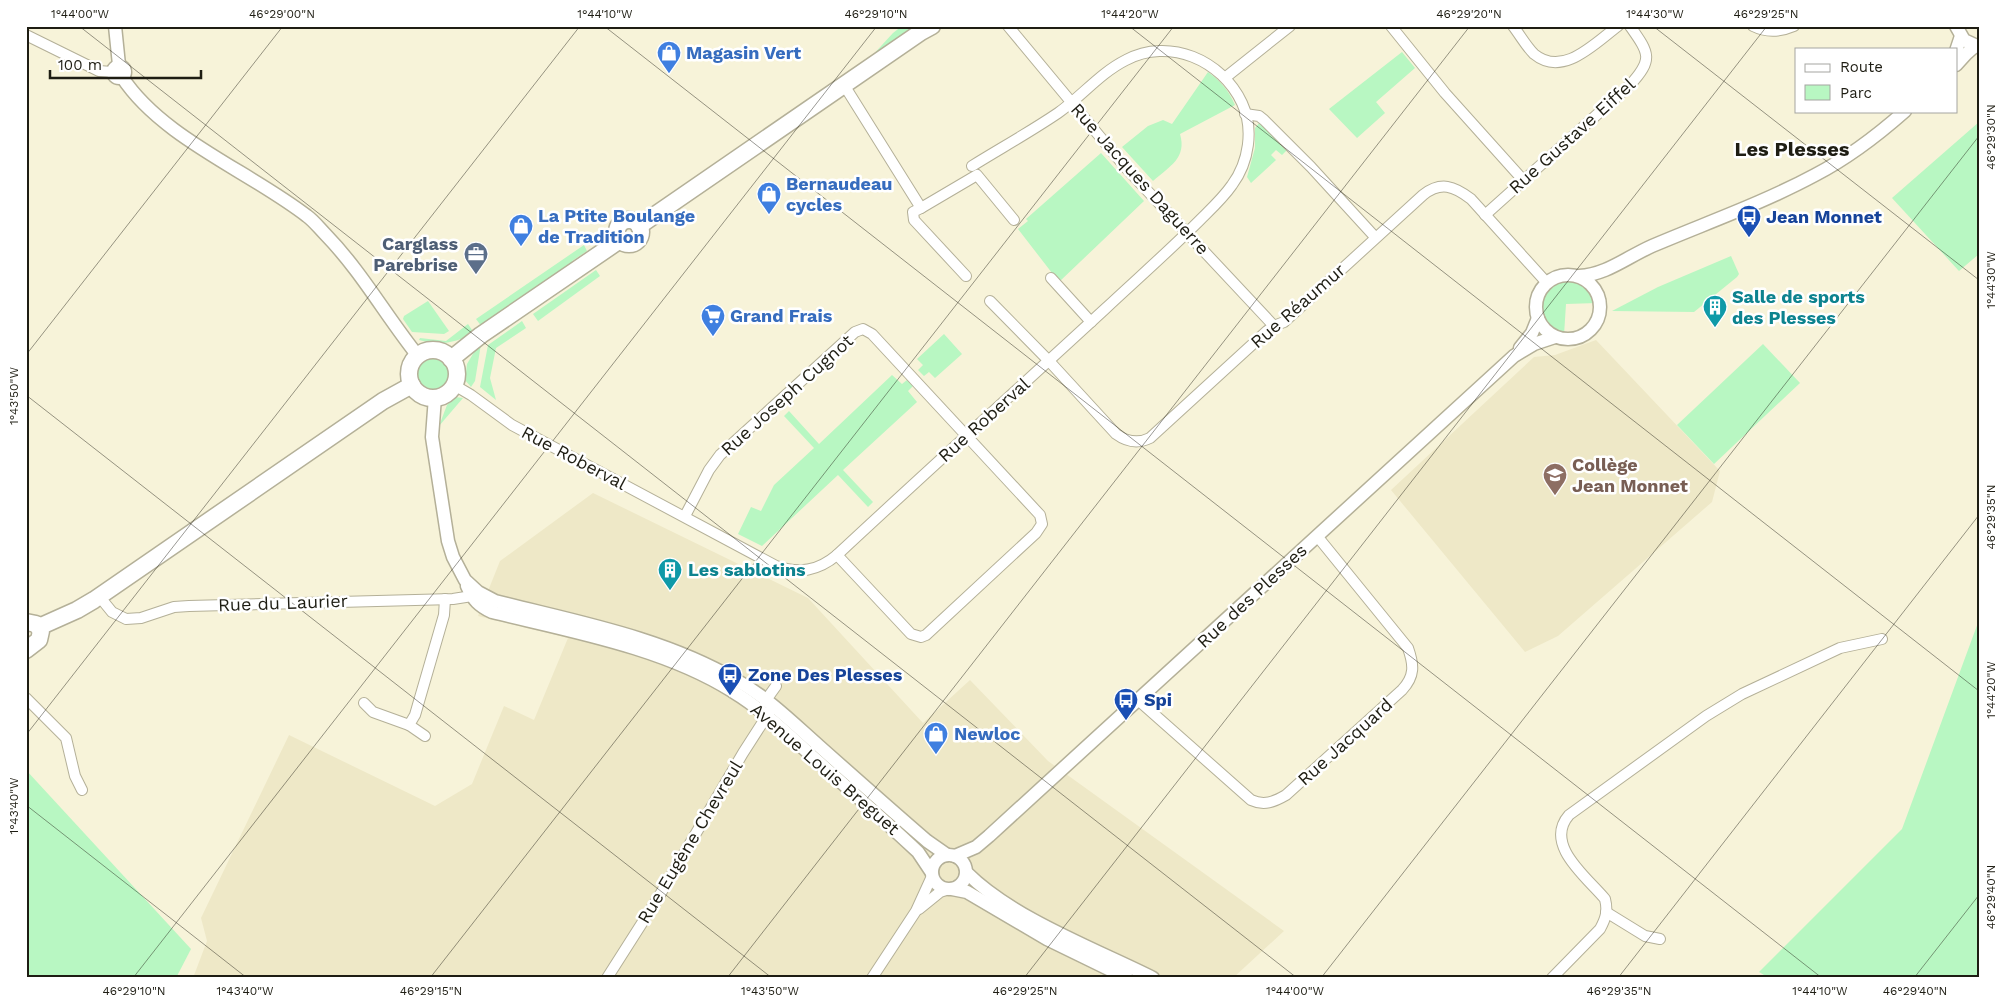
<svg xmlns="http://www.w3.org/2000/svg" width="2005" height="1004" font-family="'Work Sans',sans-serif">
  <style>
    .built { fill: #eee8c7 }
    .green { fill: #b8f7c2 }
    .lines { fill: none; stroke-linecap: round; stroke-linejoin: round }
    .minor-casing { stroke: #b4b098; stroke-width: 12 }
    .tertiary-casing { stroke: #b4b098; stroke-width: 15 }
    .primary-casing { stroke: #b4b098; stroke-width: 19 }
    .minor { stroke: #fff; stroke-width: 10 }
    .tertiary { stroke: #fff; stroke-width: 12 }
    .primary { stroke: #fff; stroke-width: 16 }
    .ticks { fill: none; stroke: #1e1d13; stroke-width: 1; stroke-opacity: 0.45 }
    .labels { text-anchor: middle; stroke-width: 5; stroke-linejoin: round; paint-order: stroke }
    .shop-label { font-size: 18px; font-weight: bold; fill: #366cbe; stroke: #fff; text-anchor: start }
    .street-label { font-size: 18px; fill: #1e1d13; stroke: #fff }
    .transit-label { font-size: 18px; font-weight: bold; fill: #164399; stroke: #fff; text-anchor: start }
    .service-label { font-size: 18px; font-weight: bold; fill: #4e5e75; stroke: #fff; text-anchor: end }
    .culture-label { font-size: 18px; font-weight: bold; fill: #0d838f; stroke: #fff; text-anchor: start }
    .education-label { font-size: 18px; font-weight: bold; fill: #785e54; stroke: #fff; text-anchor: start }
    .quarter-label { font-size: 20px; font-weight: bold; fill: #1e1d13; stroke: #fff }
    .neatline { fill: none; stroke: #1e1d13; stroke-width: 2 }
    .ticks-label { font-size: 12px; text-anchor: middle; fill: #1e1d13 }
  </style>
  <rect width="100%" height="100%" fill="#f7f3d9"/>
  <g class="built">
    <path d="M1596,340L1720,471L1712,502L1558,636L1525,652L1391,490L1534,357L1555,355Z"/>
    <path d="M593,493L808,598L923,723L970,680L1048,761L1284,931L1233,978H193L207,941L201,918L289,735L435,806L472,784L504,706L534,720L568,638L478,616L500,561Z"/>
  </g>
  <g class="green">
    <path d="M902,26H919L871,57L893,33Z"/>
    <path d="M1402,52L1415,68L1376,102L1385,113L1357,138L1329,109Z"/>
    <path d="M1208,72C1221,81 1229,91 1235,105L1180,134C1187,158 1170,166 1153,181L1122,147L1148,126L1163,120L1172,124Z"/>
    <path d="M1260,122L1287,150L1282,155L1276,150L1271,155L1276,160L1251,183L1247,177L1255,148V128Z"/>
    <path d="M1979,122V254L1959,271L1892,198Z"/>
    <path d="M1101,153L1144,201L1059,282L1018,229L1028,221L1026,219Z"/>
    <path d="M584,245L587,251L572,261L574,265L482,327L476,319Z"/>
    <path d="M1731,256L1739,274L1737,277L1694,312L1612,311L1658,287Z"/>
    <path d="M596,270L600,276L538,321L533,314Z"/>
    <path d="M1563,278C1583,279 1589,285 1597,303L1566,304L1564,335C1533,325 1532,290 1563,278Z"/>
    <path d="M428,301L449,331L444,334L412,332L403,319L404,316Z"/>
    <path d="M522,321L526,328L496,348L490,378L496,400L480,387L488,345Z"/>
    <path d="M468,324L474,333C456,343 439,346 419,340L420,338L446,341Z"/>
    <path d="M944,334L962,354L935,378L929,372L924,376L918,370L923,365L917,359Z"/>
    <path d="M480,342L481,344L475,381L471,387L465,380L467,364Z"/>
    <path d="M1763,344L1800,383L1714,464L1677,425Z"/>
    <circle cx="433" cy="374" r="16"/>
    <path d="M892,375L902,384L907,380L913,386L908,391L917,402L843,470L873,502L868,507L838,475L762,546L738,534L751,507L761,511L774,485L814,448L784,416L789,411L819,444Z"/>
    <path d="M455,397L463,398L439,426L447,405Z"/>
    <path d="M1979,620V978H1769L1759,972L1902,829Z"/>
    <path d="M26,770L191,949L176,978H26Z"/>
  </g>
  <g class="lines">
    <defs>
      <g id="minor">
        <path d="M1008,26L1126,168L1274,326"/>
        <path d="M1391,26L1445,93L1523,180"/>
        <path d="M1513,26C1520,35 1526,46 1534,54C1563,78 1595,43 1618,26"/>
        <path d="M1753,26C1767,33 1780,32 1794,26"/>
        <path d="M26,35L99,71L112,72"/>
        <path d="M1226,77L1290,26"/>
        <path d="M844,85L921,208L977,175L1014,220"/>
        <path d="M1245,114L1259,116L1264,120L1311,167L1375,237"/>
        <path d="M921,208L913,212L914,220L966,276"/>
        <path d="M1485,215L1630,85C1654,59 1649,53 1630,26"/>
        <path d="M1051,278L1091,322"/>
        <path d="M990,301L1049,361L1116,434C1127,442 1138,444 1150,438L1267,331L1274,326L1284,322L1423,195C1441,181 1454,186 1471,199L1547,283"/>
        <path d="M454,385L471,395L512,425L776,566C799,574 818,571 837,555C926,472 1016,391 1105,309C1137,279 1169,251 1200,220C1211,209 1223,198 1232,185C1249,162 1254,129 1242,103C1222,60 1169,37 1126,60C1100,73 1081,97 1058,113C1030,132 1001,148 972,166"/>
        <path d="M685,516L709,470L720,455L855,332L863,329L872,334L1040,515L1042,524L1036,533L926,635L921,637L911,634L837,555"/>
        <path d="M99,596L112,612L126,619L141,618L174,607L189,606L453,599L472,596L478,593"/>
        <path d="M26,698L66,738L75,776L82,790"/>
        <path d="M766,700L776,686"/>
        <path d="M1138,700L1251,800C1264,806 1274,802 1286,795L1402,690C1415,676 1414,665 1408,648L1317,536"/>
        <path d="M364,703L373,712L409,725L425,736"/>
        <path d="M409,725L415,715L444,615L445,599"/>
        <path d="M919,909L940,892L949,889"/>
        <path d="M1606,912L1645,936L1660,939"/>
        <path d="M607,978L658,898L743,753L770,711"/>
        <path d="M872,978L916,911L932,876"/>
        <path d="M1552,978L1600,929C1606,918 1608,911 1605,899C1588,878 1543,845 1569,815L1706,716L1742,694L1840,648L1882,639"/>
      </g>
      <g id="tertiary">
        <path d="M115,26L119,65"/>
        <path d="M1956,26L1964,40L1979,47"/>
        <path d="M1956,51L1961,36"/>
        <path d="M1956,65L1966,54L1975,46"/>
        <circle cx="119" cy="72" r="6"/>
        <path d="M122,77C162,138 249,171 307,216C314,221 319,228 326,235C361,271 386,316 418,356"/>
        <circle cx="1568" cy="307" r="32"/>
        <path d="M1579,276C1606,275 1627,257 1652,246C1706,223 1763,203 1815,175C1846,159 1879,134 1905,111"/>
        <path d="M1520,348L1532,333L1538,318"/>
        <path d="M435,397L432,437L448,541L453,557L465,580L478,592L495,601C577,622 662,637 736,680C767,697 793,723 819,746C855,778 891,810 927,841L947,855"/>
        <path d="M467,586C473,600 479,606 492,612C570,631 664,648 732,691C762,709 788,734 814,758C849,789 884,820 918,852L932,873"/>
        <circle cx="949" cy="872" r="17"/>
        <path d="M955,856L976,847L989,836L1514,356L1534,344L1555,337"/>
        <path d="M967,873C1012,918 1095,949 1153,978"/>
        <path d="M952,889L967,892L1047,939L1127,978"/>
      </g>
      <g id="primary">
        <circle cx="629" cy="232" r="12"/>
        <path d="M639,226L921,32L932,26"/>
        <circle cx="433" cy="374" r="24"/>
        <path d="M451,359L481,335L620,240"/>
        <path d="M26,622L36,624L41,631L39,640L26,650"/>
        <path d="M39,627L77,610L94,600L383,401L412,385"/>
      </g>
    </defs>
    <use href="#minor" class="minor-casing"/>
    <use href="#tertiary" class="tertiary-casing"/>
    <use href="#primary" class="primary-casing"/>
    <use href="#minor" class="minor"/>
    <use href="#tertiary" class="tertiary"/>
    <use href="#primary" class="primary"/>
  </g>
  <path class="ticks" d="M79,26L1297,978M604,26L1822,978M1129,26L1979,691M1653,26L1979,280M26,355L283,26M26,395L772,978M26,735L580,26M26,805L247,978M133,978L877,26M430,978L1174,26M727,978L1470,26M1024,978L1767,26M1321,978L1979,136M1618,978L1979,515M1914,978L1979,895"/>
  <defs>
    <symbol id="shop-pin" viewBox="-11 -11 22 30"><path d="M0 17L-7.5 6A9.5 9.5 0 1 1 7.5 6Z" fill="#3f7fe0" stroke="#fff"/><path d="M-5-2.5h2.3a2.7 3.5 0 0 1 5.4 0H5L5.5 6h-11ZM-1.5-2.5h3a1.5 2.3 0 0 0-3 0Z" fill="#fff"/></symbol>
    <symbol id="bus-pin" viewBox="-11 -11 22 30"><path d="M0 17L-7.5 6A9.5 9.5 0 1 1 7.5 6Z" fill="#1a4fb4" stroke="#fff"/><path d="M-5-6H5V4H4V6H2V4H-2V6H-4V4H-5ZM-3.5-4V0h7V-4ZM-3.5 1.2v1.5H-2V1.2ZM2 1.2v1.5H3.5V1.2Z" fill="#fff"/></symbol>
    <symbol id="office-pin" viewBox="-11 -11 22 30"><path d="M0 17L-7.5 6A9.5 9.5 0 1 1 7.5 6Z" fill="#5c6f8a" stroke="#fff"/><path d="M-6-3h4V-5.5h4V-3h4V5H-6ZM-1-4.5V-3h2v-1.5ZM-6 0V1H6V0Z" fill="#fff"/></symbol>
    <symbol id="building-pin" viewBox="-11 -11 22 30"><path d="M0 17L-7.5 6A9.5 9.5 0 1 1 7.5 6Z" fill="#0f9aa8" stroke="#fff"/><path d="M-4-6H4V6H1V3H-1V6H-4ZM-2.5-4.3h1.7v1.8h-1.7ZM.8-4.3h1.7v1.8H.8ZM-2.5-1h1.7V.8h-1.7ZM.8-1h1.7V.8H.8Z" fill="#fff"/></symbol>
    <symbol id="supermarket-pin" viewBox="-11 -11 22 30"><path d="M0 17L-7.5 6A9.5 9.5 0 1 1 7.5 6Z" fill="#3f7fe0" stroke="#fff"/><path d="M-6-5.5h2.5l.6 2H6L4.5 2H-2.5L-4.4-4H-6ZM-1.5 3.2a1.3 1.3 0 1 0 .1 0ZM3 3.2a1.3 1.3 0 1 0 .1 0Z" fill="#fff"/></symbol>
    <symbol id="school-pin" viewBox="-11 -11 22 30"><path d="M0 17L-7.5 6A9.5 9.5 0 1 1 7.5 6Z" fill="#8d6e63" stroke="#fff"/><path d="M0-5L7-2L0 1L-7-2ZM-4 1L0 2.5L4 1V4Q0 6-4 4Z" fill="#fff"/></symbol>
  </defs>
  <g fill-rule="evenodd">
    <use href="#shop-pin" x="655" y="39" width="28" height="38"/>
    <use href="#shop-pin" x="755" y="180" width="28" height="38"/>
    <use href="#bus-pin" x="1735" y="203" width="28" height="38"/>
    <use href="#shop-pin" x="507" y="212" width="28" height="38"/>
    <use href="#office-pin" x="462" y="240" width="28" height="38"/>
    <use href="#building-pin" x="1701" y="293" width="28" height="38"/>
    <use href="#supermarket-pin" x="699" y="302" width="28" height="38"/>
    <use href="#school-pin" x="1541" y="461" width="28" height="38"/>
    <use href="#building-pin" x="656" y="556" width="28" height="38"/>
    <use href="#bus-pin" x="716" y="661" width="28" height="38"/>
    <use href="#bus-pin" x="1112" y="686" width="28" height="38"/>
    <use href="#shop-pin" x="922" y="720" width="28" height="38"/>
  </g>
  <g class="labels">
    <g class="shop-label">
      <text x="686" y="59">Magasin Vert</text>
      <text x="786" y="190">Bernaudeau<tspan x="786" dy="21">cycles</tspan></text>
      <text x="538" y="222">La Ptite Boulange<tspan x="538" dy="21">de Tradition</tspan></text>
      <text x="730" y="322">Grand Frais</text>
      <text x="954" y="740">Newloc</text>
    </g>
    <g class="street-label">
      <text transform="translate(1572 136) rotate(-42)" y="6">Rue Gustave Eiffel</text>
      <text transform="translate(1140 179) rotate(48)" y="6">Rue Jacques Daguerre</text>
      <text transform="translate(1298 306) rotate(-41)" y="6">Rue Réaumur</text>
      <text transform="translate(787 395) rotate(-42)" y="6">Rue Joseph Cugnot</text>
      <text transform="translate(984 420) rotate(-42)" y="6">Rue Roberval</text>
      <text transform="translate(574 458) rotate(28)" y="6">Rue Roberval</text>
      <text transform="translate(1252 596) rotate(-43)" y="6">Rue des Plesses</text>
      <text transform="translate(283 603) rotate(-2)" y="6">Rue du Laurier</text>
      <text transform="translate(1345 742) rotate(-42)" y="6">Rue Jacquard</text>
      <text transform="translate(825 769) rotate(41)" y="6">Avenue Louis Breguet</text>
      <text transform="translate(690 842) rotate(-59)" y="6">Rue Eugène Chevreul</text>
    </g>
    <g class="transit-label">
      <text x="1766" y="223">Jean Monnet</text>
      <text x="748" y="681">Zone Des Plesses</text>
      <text x="1144" y="706">Spi</text>
    </g>
    <g class="service-label">
      <text x="458" y="250">Carglass<tspan x="458" dy="21">Parebrise</tspan></text>
    </g>
    <g class="culture-label">
      <text x="1732" y="303">Salle de sports<tspan x="1732" dy="21">des Plesses</tspan></text>
      <text x="688" y="576">Les sablotins</text>
    </g>
    <g class="education-label">
      <text x="1572" y="471">Collège<tspan x="1572" dy="21">Jean Monnet</tspan></text>
    </g>
    <g class="quarter-label">
      <text x="1792" y="156">Les Plesses</text>
    </g>
  </g>
  <rect width="2005" height="1004" fill="none" stroke="#ffffff" stroke-width="55"/>
  <rect x="1795" y="48" width="162" height="65" fill="#ffffff" stroke="#a5a5a1"/>
  <rect x="1805" y="64" width="25" height="8" fill="#ffffff" stroke="#a5a5a1"/>
  <text x="1840" y="72" font-size="15" fill="#1e1d13">Route</text>
  <rect x="1805" y="85" width="25" height="15" fill="#b8f7c2" stroke="#a5a5a1"/>
  <text x="1840" y="98" font-size="15" fill="#1e1d13">Parc</text>
  <path d="M50 70v8h151v-8" fill="none" stroke="#1e1d13" stroke-width="2.5"/>
  <text x="58" y="70" font-size="15" fill="#1e1d13" stroke="#ffffff" stroke-width="4" paint-order="stroke">100 m</text>
  <rect x="28" y="28" width="1950" height="948" class="neatline"/>
  <g class="ticks-label">
    <text x="80" y="18">1°44'00"W</text>
    <text x="282" y="18">46°29'00"N</text>
    <text x="605" y="18">1°44'10"W</text>
    <text x="876" y="18">46°29'10"N</text>
    <text x="1130" y="18">1°44'20"W</text>
    <text x="1469" y="18">46°29'20"N</text>
    <text x="1655" y="18">1°44'30"W</text>
    <text x="1766" y="18">46°29'25"N</text>
    <text transform="translate(1991 137) rotate(-90)" y="4">46°29'30"N</text>
    <text transform="translate(1991 280) rotate(-90)" y="4">1°44'30"W</text>
    <text transform="translate(14 396) rotate(-90)" y="4">1°43'50"W</text>
    <text transform="translate(1991 517) rotate(-90)" y="4">46°29'35"N</text>
    <text transform="translate(1991 690) rotate(-90)" y="4">1°44'20"W</text>
    <text transform="translate(14 806) rotate(-90)" y="4">1°43'40"W</text>
    <text transform="translate(1991 897) rotate(-90)" y="4">46°29'40"N</text>
    <text x="134" y="995">46°29'10"N</text>
    <text x="245" y="995">1°43'40"W</text>
    <text x="431" y="995">46°29'15"N</text>
    <text x="770" y="995">1°43'50"W</text>
    <text x="1025" y="995">46°29'25"N</text>
    <text x="1295" y="995">1°44'00"W</text>
    <text x="1619" y="995">46°29'35"N</text>
    <text x="1820" y="995">1°44'10"W</text>
    <text x="1915" y="995">46°29'40"N</text>
  </g>
</svg>
